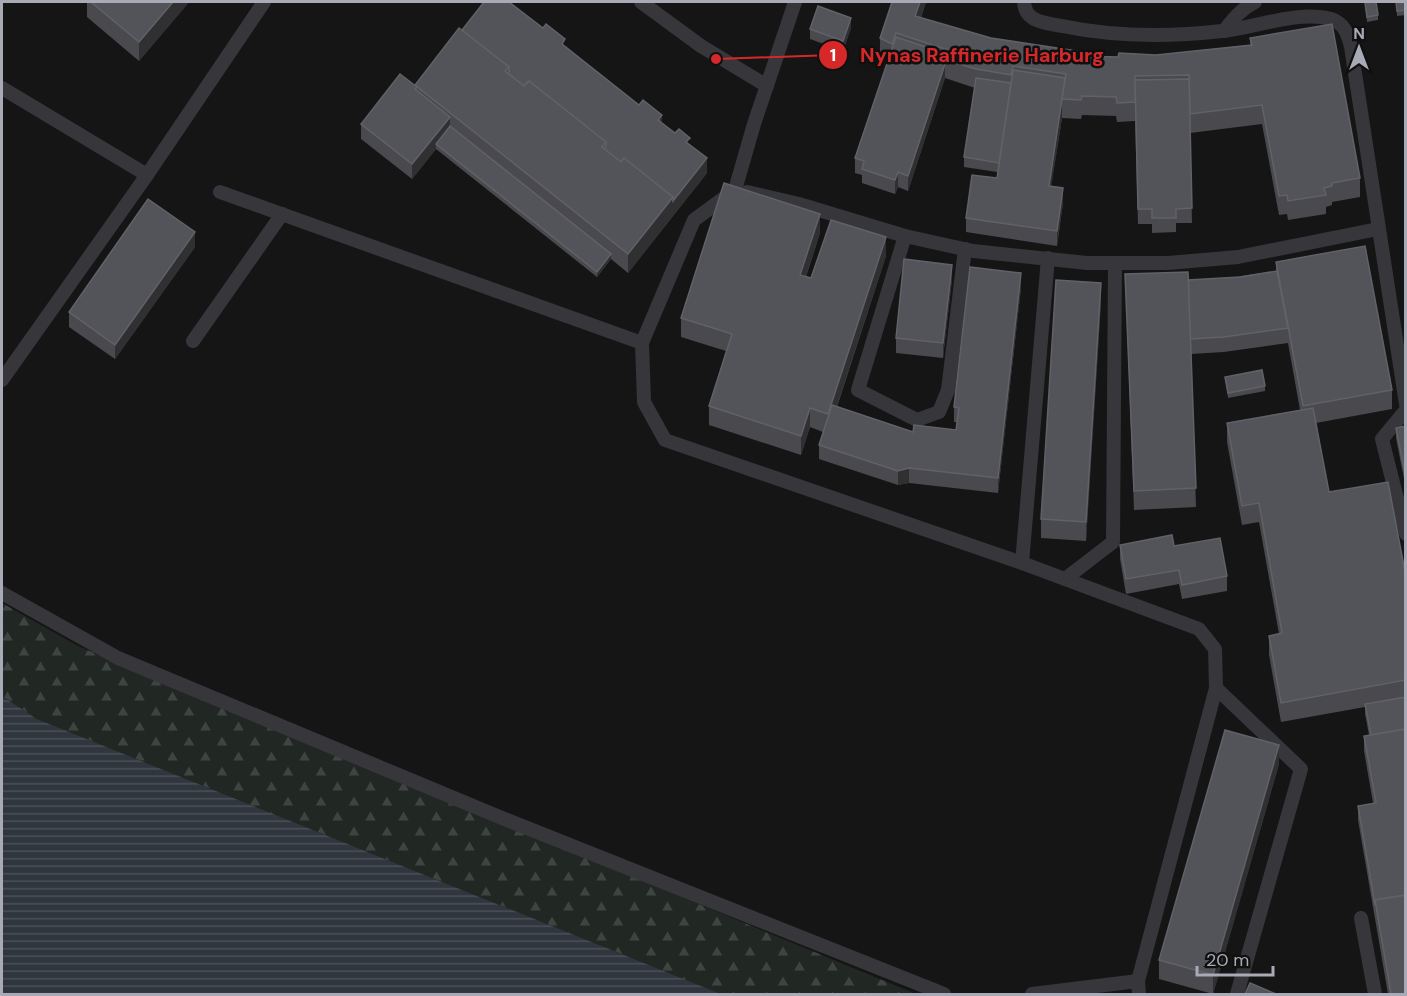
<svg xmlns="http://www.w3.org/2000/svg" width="1407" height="996" font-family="'DM Sans',sans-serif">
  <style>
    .forest { fill: url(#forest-firs) }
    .water { fill: url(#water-rules) }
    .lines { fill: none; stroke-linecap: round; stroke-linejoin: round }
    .lane { stroke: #36363b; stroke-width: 14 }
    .wall { fill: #49494e }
    .shaded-wall { fill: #303033 }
    .building { fill: #535459; stroke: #616267; stroke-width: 1.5 }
    .leader { fill: none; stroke: #d62828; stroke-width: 2 }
    .callout-dot { fill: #d62828; stroke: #101011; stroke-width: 2 }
    .mark-label { font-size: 18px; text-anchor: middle; font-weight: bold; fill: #fff }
    .callout-label { font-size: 20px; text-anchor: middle; font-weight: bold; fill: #d62828; stroke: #101011; stroke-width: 5; stroke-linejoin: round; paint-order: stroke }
  </style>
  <defs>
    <pattern id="forest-firs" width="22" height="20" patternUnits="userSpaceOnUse" patternTransform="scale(1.5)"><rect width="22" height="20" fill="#212823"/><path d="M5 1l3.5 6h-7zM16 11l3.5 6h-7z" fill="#3e4441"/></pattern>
    <pattern id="water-rules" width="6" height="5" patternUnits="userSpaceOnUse" patternTransform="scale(1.5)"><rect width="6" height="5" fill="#2f363e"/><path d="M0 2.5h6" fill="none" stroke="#4a5058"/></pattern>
  </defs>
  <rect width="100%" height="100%" fill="#151516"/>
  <path class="forest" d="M2,603L78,646L151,677L916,994H721L37,719L2,696Z"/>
  <path class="water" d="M2,696L37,719L721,994H2Z"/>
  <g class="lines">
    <g class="lane">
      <path d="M641,2L701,46L767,86"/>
      <path d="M1024,2C1025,22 1045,23 1062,26C1115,37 1168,37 1222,31C1255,28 1298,10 1331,19C1344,23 1348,34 1351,47L1406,404"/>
      <path d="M1224,31C1233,19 1241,9 1255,2"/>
      <path d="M2,88L147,175"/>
      <path d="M220,192L642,343L644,402L665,440L1022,563L1199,629L1215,649L1216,688L1138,981L1139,994"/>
      <path d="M747,192L799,204L905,236L973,251L1087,263H1168L1238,257L1378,229"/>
      <path d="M905,236L858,390L917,420L939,412L948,390L965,249"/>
      <path d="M193,341L282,214"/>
      <path d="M642,343L694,220L735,190L754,124L795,2"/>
      <path d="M2,380L147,175L264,2"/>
      <path d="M1406,410L1382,439L1406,534"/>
      <path d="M1022,563L1048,258"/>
      <path d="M1065,579L1113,542L1115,263"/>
      <path d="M2,593L118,658L502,818L944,994"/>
      <path d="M1216,688L1301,769L1237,994"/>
      <path d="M1361,918L1375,994"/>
      <path d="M1032,994L1138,981"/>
    </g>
  </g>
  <g class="wall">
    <path d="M87,2H189L139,61L87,17Z"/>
    <path d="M892,2H926L921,18L991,38L1083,56L1118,57L1156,55L1250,45V38L1360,178V197L1332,202V205L1326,207V214L1288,220L1287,214L1279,215L1262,124L1190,133L1192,223H1176V232L1152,233V224H1138L1135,117V121L1117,122L1116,116L1082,115L1081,119L1062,118L1051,186L1063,203L1057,246L966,232V218L997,178V172L964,167V157L975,88L945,78L908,191L898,187L895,194L862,183V175L855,173V158L888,61L880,57V38Z"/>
    <path d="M1396,2H1406V15L1397,16Z"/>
    <path d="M1365,3L1378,15V20L1367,22Z"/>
    <path d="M851,28L843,51L810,39V29Z"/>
    <path d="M462,30L565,46L690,145L707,173L628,273L611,259L597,277L436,149L412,179L361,139V124L415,85Z"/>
    <path d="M820,233L806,277L811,278L886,256L837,407L913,432L956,430L957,422H954V407L1021,288L998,493L909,483L898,485L819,459V445L823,432L810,427L801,455L709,425V406L726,351L681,337V318Z"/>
    <path d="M195,247L115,359L69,327V312Z"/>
    <path d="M1276,262L1392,390V409L1316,423L1329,492L1406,577V994H1388L1358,820V806L1373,803L1364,751V736L1369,735L1365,714V707L1281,722L1269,655V636L1279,634L1259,522L1242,525L1227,442V423L1300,410L1288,343L1224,352L1191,354L1196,507L1134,510L1125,274L1188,284L1276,271Z"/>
    <path d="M952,279L943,358L896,353V338Z"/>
    <path d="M1101,302L1086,541L1041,538V519Z"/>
    <path d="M1225,377L1265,386V391L1228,398Z"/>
    <path d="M1406,426V489L1396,438V428Z"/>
    <path d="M1120,545L1174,546L1227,576V591L1182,599L1179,584L1126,594L1120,559Z"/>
    <path d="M1279,764L1213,994L1159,979V960Z"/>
  </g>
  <g class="shaded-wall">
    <path d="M173,2H189L139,61V42Z"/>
    <path d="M920,2H926L915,35V16Z"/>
    <path d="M851,18V28L843,51V41Z"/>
    <path d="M945,64V78L908,191V176Z"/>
    <path d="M1062,103V118L1049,201V186Z"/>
    <path d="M662,115V130L658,120Z"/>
    <path d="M450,117V131L436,144V149L412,179V164Z"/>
    <path d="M707,158V173L673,216V201Z"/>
    <path d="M898,172V187L895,194V180Z"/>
    <path d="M1063,188V203L1057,246V231Z"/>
    <path d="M673,197V216L628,273V254Z"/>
    <path d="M820,214V233L800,294V275Z"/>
    <path d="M195,232V247L115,359V345Z"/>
    <path d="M886,237V256L828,433V414Z"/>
    <path d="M611,254V259L597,277V272Z"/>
    <path d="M952,265V279L943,358V343Z"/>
    <path d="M1021,273V288L998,493V478Z"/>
    <path d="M1101,283V302L1086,541V522Z"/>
    <path d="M810,408V427L801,455V436Z"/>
    <path d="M909,468V483L898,485V471Z"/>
    <path d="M1279,745V764L1213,994V975Z"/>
  </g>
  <g class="building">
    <path d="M91,2H173L139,42Z"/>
    <path d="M484,2H509L543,28L546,24L565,39L562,44L639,105L643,100L662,115L658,120L675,133L679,129L690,138L686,142L707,158L673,201V197L624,158L621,162L604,149L606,146V142L529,81L524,86L508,73L509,71V67L462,30Z"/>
    <path d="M892,2H920L915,16L991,38L1083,52V56L1118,57L1119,53L1156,55L1252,45L1250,38L1332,24L1360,178L1332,183V186L1324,188L1326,195L1288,201L1287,195L1279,196L1262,105L1190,114L1189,75L1135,76V102L1117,103L1116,97L1082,96L1081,100L1062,99L1066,74L1013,66L1011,75L976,69L945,60L948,50L896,33L892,44L880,38Z"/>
    <path d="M1372,2H1376L1378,15L1367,17L1365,3Z"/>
    <path d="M1396,2H1406V10L1397,11Z"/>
    <path d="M818,6L851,18L843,41L810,29Z"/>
    <path d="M459,28L509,67L505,71L524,86L529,81L606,142L602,147L621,162L624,158L673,197L628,254L415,85Z"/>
    <path d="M896,37L947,54L945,64L908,176L898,172L895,180L862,169L864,161L855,158Z"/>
    <path d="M1013,70L1065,78L1049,186L1063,188L1057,231L966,218L972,175L997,178Z"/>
    <path d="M400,74L417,87L415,89L450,117L412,164L361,124Z"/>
    <path d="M976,78L1011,83L999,163L964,157Z"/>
    <path d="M1189,79L1192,208L1176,209V218H1152V209H1138L1135,80Z"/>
    <path d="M450,126L611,254L597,272L436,144Z"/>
    <path d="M724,183L820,214L800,275L811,278L831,220L886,237L828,414L810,408L801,436L709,406L732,334L681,318Z"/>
    <path d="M148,199L195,232L115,345L69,312Z"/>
    <path d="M1365,246L1392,390L1303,406L1276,262Z"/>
    <path d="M904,259L952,265L943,343L896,338Z"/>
    <path d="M970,267L1021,273L998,478L909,468L898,471L819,445L832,405L913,432L914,425L956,430L959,408L954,407Z"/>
    <path d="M1277,271L1288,328L1224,337L1190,339L1188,280L1240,277Z"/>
    <path d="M1188,272L1196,488L1134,491L1125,274Z"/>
    <path d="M1056,280L1101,283L1086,522L1041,519Z"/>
    <path d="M1262,370L1265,386L1228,393L1225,377Z"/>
    <path d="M1313,408L1329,492L1388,482L1406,577V680L1281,703L1269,636L1282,633L1259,503L1242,506L1227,423Z"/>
    <path d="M1406,426V479L1396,428Z"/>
    <path d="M1172,535L1174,546L1220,538L1227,576L1182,585L1179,570L1126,579L1120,545Z"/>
    <path d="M1406,697V729L1371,735L1365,704Z"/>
    <path d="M1406,729V895L1375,900V905L1358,806L1376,803L1364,736Z"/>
    <path d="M1225,730L1279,745L1213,975L1159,960Z"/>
    <path d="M1406,895V994H1391L1375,900Z"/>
    <path d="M1250,983L1276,994H1245Z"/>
  </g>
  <path class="leader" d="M716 59L833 55"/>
  <g class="callout-dot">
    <circle cx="716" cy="59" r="6"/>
    <circle cx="833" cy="55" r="15"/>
  </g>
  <g class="mark-label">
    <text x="833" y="61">1</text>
  </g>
  <g class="callout-label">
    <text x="982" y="62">Nynas Raffinerie Harburg</text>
  </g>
  <rect width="1407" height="996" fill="none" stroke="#a8abb5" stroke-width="6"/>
  <g transform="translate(1359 48)" stroke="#101011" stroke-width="4.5" paint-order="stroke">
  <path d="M0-4.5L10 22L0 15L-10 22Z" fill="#a8abb5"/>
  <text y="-9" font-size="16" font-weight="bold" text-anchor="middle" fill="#a8abb5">N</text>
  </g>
  <path d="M1197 966v9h76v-9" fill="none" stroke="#a8abb5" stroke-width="3"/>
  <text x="1206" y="966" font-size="18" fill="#a8abb5" stroke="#101011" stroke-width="4.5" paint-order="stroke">20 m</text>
</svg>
